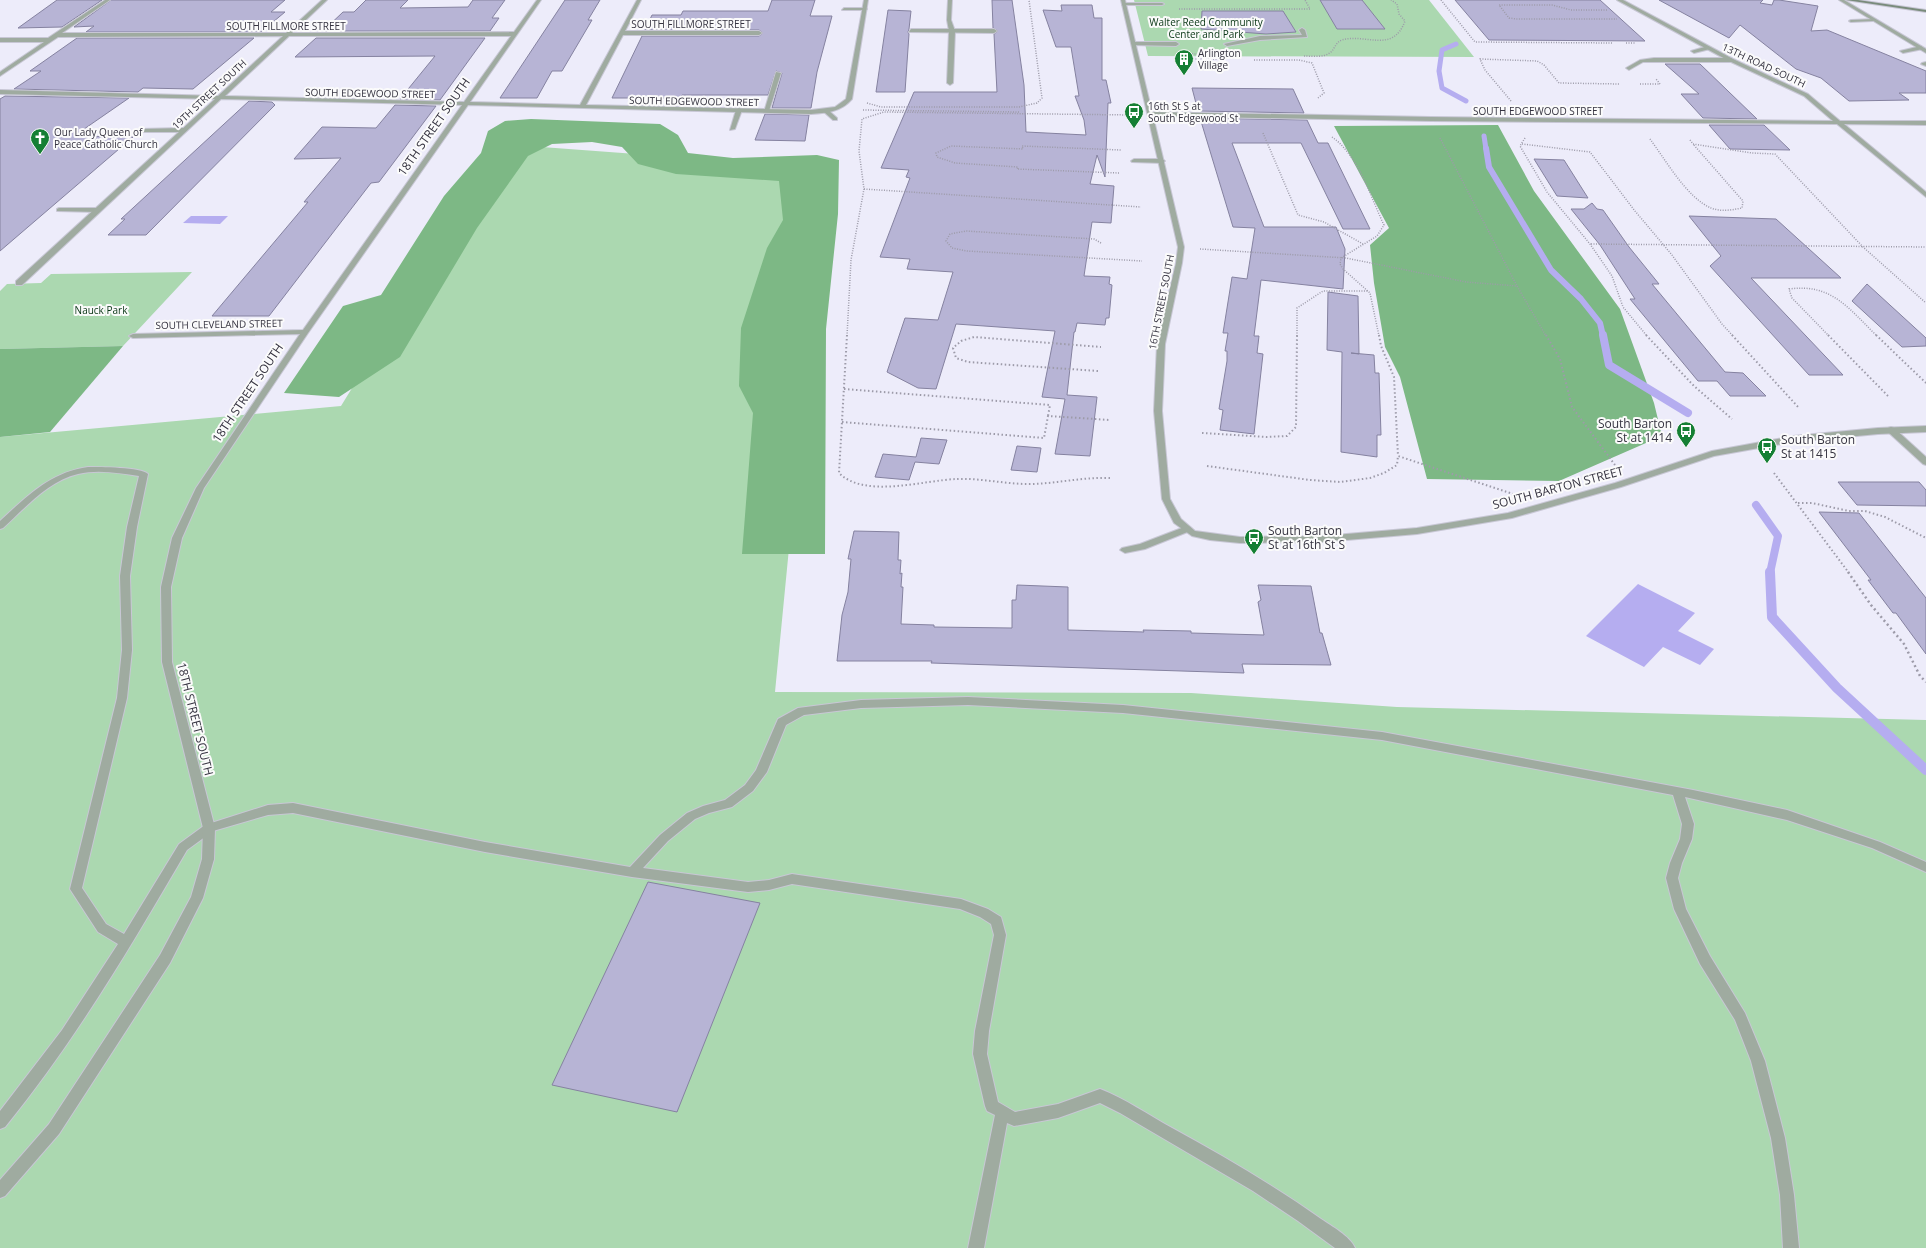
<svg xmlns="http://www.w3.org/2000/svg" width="1926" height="1248" font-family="'Open Sans',sans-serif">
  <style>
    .green { fill: #abd8b0 }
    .forest { fill: #7db885 }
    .water { fill: #b5adf0 }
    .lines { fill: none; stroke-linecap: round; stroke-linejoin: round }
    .stream-far3 { stroke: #b5adf0; stroke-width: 5 }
    .stream-far2 { stroke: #b5adf0; stroke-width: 6 }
    .stream-far1 { stroke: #b5adf0; stroke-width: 8 }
    .stream { stroke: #b5adf0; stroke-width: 10 }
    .building { fill: #b7b4d5; stroke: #8582a0 }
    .service-casing { stroke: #c8c7d5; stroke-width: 2 }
    .minor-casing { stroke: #c8c7d5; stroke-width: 2 }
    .secondary-casing { stroke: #c8c7d5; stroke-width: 2 }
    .path-far2 { stroke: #9d9ba9; stroke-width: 1.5; stroke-dasharray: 1 1.5; stroke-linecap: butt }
    .path-far1 { stroke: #9d9ba9; stroke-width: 2; stroke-dasharray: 1.5 2.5; stroke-linecap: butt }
    .path { stroke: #9d9ba9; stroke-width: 2.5; stroke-dasharray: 2 3; stroke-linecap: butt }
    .service { fill: #9faba0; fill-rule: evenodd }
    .minor { fill: #9faba0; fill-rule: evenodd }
    .secondary { fill: #798b7b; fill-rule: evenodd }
    .labels { text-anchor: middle; stroke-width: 4; stroke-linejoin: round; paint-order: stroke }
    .far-park-label { font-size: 10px; fill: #083514; stroke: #fbfbfb }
    .far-street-label { font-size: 10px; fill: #353340; stroke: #fbfbfb }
    .far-poi-label { font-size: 10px; fill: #353340; stroke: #fbfbfb; text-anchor: start }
    .street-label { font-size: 12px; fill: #353340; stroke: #fbfbfb }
    .poi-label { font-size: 12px; fill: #353340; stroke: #fbfbfb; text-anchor: start }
  </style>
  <rect width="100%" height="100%" fill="#edecfa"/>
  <g class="green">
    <path d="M1134,0H1429L1474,57L1148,56Z"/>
    <path d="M502,144L826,168L775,692L1191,693L1397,707L1926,720V1248H0V437L341,406Z"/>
    <path d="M192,272L123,346L0,349V291L7,284L41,283L51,274Z"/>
  </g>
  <g class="forest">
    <path d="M531,119L660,124L678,135L688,153L733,158L817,155L839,160L838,214L826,329L825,554H742L753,413L739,386L741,328L767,248L783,220L779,181L676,174L638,164L622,147L592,142L552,144L528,156L477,228L400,357L339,397L284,393L343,306L381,295L444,196L481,153L488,131L505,121Z"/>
    <path d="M1498,125L1534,191L1620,309L1654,403L1662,436L1559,481L1427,479L1400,377L1385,347L1374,283L1370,245L1389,228L1334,126Z"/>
    <path d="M123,346L50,432L0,437V349Z"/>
  </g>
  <g class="water">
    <path d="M191,216H228L220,224L183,223Z"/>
    <path d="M1638,584L1695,613L1678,631L1714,649L1700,665L1663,647L1644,667L1586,636Z"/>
  </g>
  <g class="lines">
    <g class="stream-far3">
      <path d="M1456,44L1442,50L1439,71L1442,88L1466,101"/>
      <path d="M1484,136L1486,149"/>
    </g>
    <path class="stream-far2" d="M1486,148L1489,167L1551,270L1581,299L1600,323L1603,336"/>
    <g class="stream-far1">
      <path d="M1603,335L1609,365L1688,413"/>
      <path d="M1756,505L1778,536L1770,573"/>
    </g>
    <path class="stream" d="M1770,572L1772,617L1837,688L1926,770"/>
  </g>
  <g class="building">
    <path d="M57,0H102L62,27L18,28Z"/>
    <path d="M111,0H285L271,12H285L261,32H86L94,26L74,27Z"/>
    <path d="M366,0H408L400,8L468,7L473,0H505L492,18H499L490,31H323L343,12H354Z"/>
    <path d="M565,0H600L588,20H592L562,71H552L537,98H500Z"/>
    <path d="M772,0H815L810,16H832L817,72L811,108H772L782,73L776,71L768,95H682L680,98H612L642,36H759L763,33L759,30H645L652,15H681L683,11H768Z"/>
    <path d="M992,0H1012L1024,85L1026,132L1086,135L1084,120L1075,96H1079L1071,47H1056L1043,10L1062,11L1061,5H1092L1094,18H1102V80H1106L1111,103H1108L1105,177L1097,155L1090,184L1114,186L1111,223L1092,222L1084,276L1110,277L1109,284L1112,285L1109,318H1106L1105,325L1077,323L1075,332H1074L1067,395L1097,397L1090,456L1055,454L1065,399L1042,397L1055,331L956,324L936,389L918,388L887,372L905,318L938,320L953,272L907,269L910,259L880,257L910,178L906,177L909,170L881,168L914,92H997L994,34L998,31L993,28Z"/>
    <path d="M1320,0H1362L1385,29H1337Z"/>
    <path d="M1455,0H1600L1645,41L1489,40Z"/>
    <path d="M1659,0H1763L1760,3L1772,5L1774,0H1779L1818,6L1811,31L1827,30L1926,71V93H1899L1909,100L1849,101L1821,78L1796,69L1740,25L1729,38Z"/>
    <path d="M888,10L911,11L909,29L908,32L909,34L905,92H876Z"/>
    <path d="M1202,11H1283L1296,32L1266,34L1201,29Z"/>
    <path d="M77,38H254L193,89L143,88L138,92L14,89L41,71H30Z"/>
    <path d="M316,38H485L440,100L400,99L435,56L295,57Z"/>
    <path d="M1665,64H1700L1757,119L1703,118L1681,94H1699Z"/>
    <path d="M1192,88L1293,89L1304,113L1198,111Z"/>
    <path d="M5,96L129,98L74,136L133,137L0,251V99Z"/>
    <path d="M249,101L272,102L275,105L146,235H108L125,219H121Z"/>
    <path d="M395,105L436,106L379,182L371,183L269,316H212L308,202H304L341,158L294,159L322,127L376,128Z"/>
    <path d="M765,114L809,115L805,141L755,140Z"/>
    <path d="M1200,118L1307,120L1318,143H1328L1370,229H1343L1301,143H1232L1264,227H1336L1345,249L1343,289L1261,280L1254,336H1259L1257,353L1263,354L1254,434L1220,430L1223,410L1219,409L1227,361V351H1225L1228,333H1223L1232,277L1247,279L1255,228L1233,227Z"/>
    <path d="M1709,125H1764L1790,150L1730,149Z"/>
    <path d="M1534,159L1564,160L1588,198L1557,196Z"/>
    <path d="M1592,203L1597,209L1603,210L1629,247L1659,284H1652L1725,372L1743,373L1766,396H1730L1717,381H1698L1630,299H1635L1600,245L1571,209H1584Z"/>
    <path d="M1689,216L1776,219L1841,278H1751L1843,375H1809L1710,266L1721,256Z"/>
    <path d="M1867,284L1926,338V346L1902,347L1852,301Z"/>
    <path d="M1328,292L1358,296L1359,354L1351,353L1374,355L1375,373H1379L1381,435H1377V457L1341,452L1342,352L1327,350Z"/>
    <path d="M921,438L947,440L939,464L915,462L909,480L875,477L883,454L916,457Z"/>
    <path d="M1017,446L1041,448L1037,472L1011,470Z"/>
    <path d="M1838,482H1919L1926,490V506L1857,505Z"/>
    <path d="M1819,512L1859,513L1926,598V654L1896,613H1893L1868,580H1871Z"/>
    <path d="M854,531L899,532L898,560H901L900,574L902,573L901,587H903L901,624L934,625V627L1012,628V600H1016L1017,585L1068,587V630L1144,632L1143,630L1191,631V633L1264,635L1258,602L1261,600L1258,585L1311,586L1320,633H1322L1331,665L1242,664L1244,673L931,663L932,661H837L842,615L848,592L851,559H848Z"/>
    <path d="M648,882L760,903L677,1112L552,1085Z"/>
  </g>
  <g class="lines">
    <defs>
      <g id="service">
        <path d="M1124,3H1162L1164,4L1162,5H1122Z"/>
        <path d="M844,8H865L867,9L865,10H842Z"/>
        <path d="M1875,19L1873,21L1851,22L1849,21L1851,20Z"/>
        <path d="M1302,28L1305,30L1307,37L1260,40L1227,46L1224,44L1260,36L1302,35L1299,30Z"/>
        <path d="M911,29H994L997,31L994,33L909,32Z"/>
        <path d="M1134,42H1176L1179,44L1176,46L1132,45Z"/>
        <path d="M1708,46L1710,49L1694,53L1691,51Z"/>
        <path d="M1921,46L1923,49L1903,53L1900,51Z"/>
        <path d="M1654,58H1731L1734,60L1731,62H1643L1629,70L1626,68L1640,60Z"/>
        <path d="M1926,62V66L1921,64L1922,63Z"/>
        <path d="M776,72L781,73L769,111L764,112Z"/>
        <path d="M739,108L742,110L735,129L730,130L736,110Z"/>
        <path d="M824,110H828L837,118V120H833L824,112Z"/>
        <path d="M140,129L183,128L186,130L183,132H138L137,131Z"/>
        <path d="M1134,159H1162L1165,161L1162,163L1132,162L1131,161Z"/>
        <path d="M59,208H97L100,210L97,212L57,211V209Z"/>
        <path d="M1891,427L1894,428L1926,457V465L1923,464L1888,432V428Z"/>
        <path d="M88,467C100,467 141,467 148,474L137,527L130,576L132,650L127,698L82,888L106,924L124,934L179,844L205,825L268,805L293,803L485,842L630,867L660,835L687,813L703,806L725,800L745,785L756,770L778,719L798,708L861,700L968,697L1123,705L1382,732L1693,790L1787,810L1880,842L1926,862V872L1872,848L1787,820L1685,797L1694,824L1692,839L1682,863L1678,878L1686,909L1710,956L1745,1013L1765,1061L1785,1138L1794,1195L1799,1248H1783L1780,1195L1771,1138L1751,1061L1735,1020L1700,964L1674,909L1666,878L1670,863L1680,839L1682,824L1673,795L1382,740L1123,713L968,705L861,708L804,715L786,725L767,772L753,791L732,807L709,813L695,819L668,841L643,868L748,882L769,880L792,874L961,899L988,909L1001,917L1006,935L989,1031L987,1054L998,1102L1015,1112L1058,1104L1100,1089C1126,1099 1148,1115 1172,1128C1223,1156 1273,1185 1321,1219C1331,1226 1350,1236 1355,1248H1335L1298,1221L1253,1191L1120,1113L1100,1103L1058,1118L1014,1126L1007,1123L984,1248H968L995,1115L987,1111L985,1106L973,1054L975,1031L994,935L991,924L980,917L960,909L792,884L769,890L748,892L632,877L485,852L293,813L268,815L213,831L187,850C131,946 75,1041 5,1127L0,1129V1111L62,1030L118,944L98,932L70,889L117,698L122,650L120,576L127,527L139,476C119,473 98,469 78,474C48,481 25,508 3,528L0,529V521C27,496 51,472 88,467Z"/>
        <path d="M1187,526L1190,527L1192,529L1190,531L1145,549L1125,553L1120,550L1122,548L1140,544Z"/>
        <path d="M208,854L212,856L214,859L203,898L170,963L59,1134L5,1196L0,1198V1180L49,1124L160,955L191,897L202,859L204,856Z"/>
      </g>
      <g id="minor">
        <path d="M105,0H110L62,33H286L322,0H327L292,33L514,32L537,0H541L470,102L580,105L637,0H641L625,31H759L762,33L759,35H623L586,105L811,110L835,107L846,99L864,0H868L852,99C841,112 826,113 811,114L468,105L308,333L204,488L182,538L171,587L172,662L215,828L214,859L212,862L208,864L204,862L202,859L203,828L162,662L161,587L172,538L196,488L300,334L133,338L129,336L133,334L303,330L462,105L221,99L22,285H16V281L215,99L0,94V90L218,96L283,36L58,37L0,76V72L44,42H0V38H48ZM289,36H511L464,102L225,96Z"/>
        <path d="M948,0H952L951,20L955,31L953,83L950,85L947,83L949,31L947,20Z"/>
        <path d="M1121,0H1125L1152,112L1431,117L1833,121L1804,96L1729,61L1617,0H1623L1733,59L1808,94L1840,121H1926V125L1844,124L1926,192V197L1837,124L1431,121L1153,116L1184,247L1182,263L1165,344L1162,411L1170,499L1181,519L1195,531L1240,537L1323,536L1417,528L1508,513L1615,483L1712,451L1793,436L1878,428L1926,426V432L1878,434L1793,442L1714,456L1621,487L1512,518L1417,534L1323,542L1240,543L1210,540L1192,536L1174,523L1162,499L1154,411L1157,344L1176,263L1178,247Z"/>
        <path d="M1839,0H1844L1926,49V53Z"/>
      </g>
      <path id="secondary" d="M1846,0H1858L1926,10V12Z"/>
    </defs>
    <use href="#service" class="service-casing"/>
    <use href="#minor" class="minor-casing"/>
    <use href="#secondary" class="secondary-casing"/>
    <g class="path-far2">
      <path d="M1441,0L1475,42L1612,43"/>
      <path d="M1179,9H1310L1305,0"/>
      <path d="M1607,10H1571L1552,5H1499L1509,18L1516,19H1617"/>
      <path d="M1626,43H1636"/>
      <path d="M1192,54H1213"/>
      <path d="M1304,56C1313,56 1324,58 1331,52C1335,48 1336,42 1342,40C1366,33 1393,54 1405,21L1399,14L1397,4L1391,0"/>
      <path d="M1188,59H1217"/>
      <path d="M1254,60H1299L1312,63L1324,93L1318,98"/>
      <path d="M1640,84H1660L1656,79"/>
      <path d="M1511,101L1485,70L1480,59L1537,61L1544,65L1559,83L1619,84"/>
      <path d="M867,103L881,107H1019L1037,103L1042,98L1029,0"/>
      <path d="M863,110L1020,112"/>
      <path d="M1263,133L1298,215L1324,222L1363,244"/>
      <path d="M1332,137C1359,156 1370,196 1384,225L1377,236L1341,258L1340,264L1343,269L1370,293L1379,336"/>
      <path d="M1440,138L1517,286"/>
      <path d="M1525,138L1520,146L1547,192L1590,244L1612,276L1623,307L1647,336"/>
      <path d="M1650,139C1665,159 1687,198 1711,208C1721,212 1732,210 1742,208L1743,201L1693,144"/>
      <path d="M1690,140L1693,144L1752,153L1775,154L1863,247L1926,303"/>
      <path d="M1522,144L1590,152L1635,211L1672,255L1722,324L1733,336"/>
      <path d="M1119,173L1017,169L1018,167L955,163L937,157L936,153L951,146L1023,149L1022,146L1121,150"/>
      <path d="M864,189L1141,207"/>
      <path d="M1101,243L1094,239L966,231L950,234L946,241L952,248L967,251L1142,261"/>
      <path d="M1591,244L1926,247"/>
      <path d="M1200,249L1346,258L1466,282L1517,286L1546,336"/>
      <path d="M847,336L851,260L864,189L859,151L862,119L884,112L1131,115"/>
      <path d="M1297,336V308L1323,291H1368"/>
      <path d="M1829,336L1792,298L1789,289C1832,283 1849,309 1877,336"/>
    </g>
    <g class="path-far1">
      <path d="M847,335L839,473C865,499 924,480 957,479C981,478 1004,484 1028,484C1056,484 1080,477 1110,478"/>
      <path d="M1379,335L1381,346L1394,377L1398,456"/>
      <path d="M1546,335L1560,359L1572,407L1615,465"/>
      <path d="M1646,335L1694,386L1732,419"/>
      <path d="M1732,335L1799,408"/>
      <path d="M1828,335L1889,397"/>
      <path d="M1876,335L1926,383"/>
      <path d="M1098,371L968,362L956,358L953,348L961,341L974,337L1101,347"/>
      <path d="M844,389L1050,405L1048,416"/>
      <path d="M842,422L1044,438L1048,416L1110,420"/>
      <path d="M1202,433L1266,437L1287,436L1296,427L1297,335"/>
      <path d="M1207,466L1310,480L1340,482L1370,478L1384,473L1397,465L1398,456L1513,494"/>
      <path d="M1774,473L1849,573"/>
      <path d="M1798,503H1812L1849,511H1865L1885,517L1926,538"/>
    </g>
    <path class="path" d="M1848,572L1871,605L1904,644L1920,676L1926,682"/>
    <use href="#service" class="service"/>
    <use href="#minor" class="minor"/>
    <use href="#secondary" class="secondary"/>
  </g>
  <defs>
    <symbol id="building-pin" viewBox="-11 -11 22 30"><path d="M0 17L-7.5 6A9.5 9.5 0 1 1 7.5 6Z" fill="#157f34" stroke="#fbfbfb"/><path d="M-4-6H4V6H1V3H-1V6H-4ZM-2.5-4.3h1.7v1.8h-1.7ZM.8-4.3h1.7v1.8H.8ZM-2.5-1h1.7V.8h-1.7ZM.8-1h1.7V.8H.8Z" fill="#fff"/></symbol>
    <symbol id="bus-pin" viewBox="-11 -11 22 30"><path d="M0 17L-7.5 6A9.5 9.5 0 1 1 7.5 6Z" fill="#157f34" stroke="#fbfbfb"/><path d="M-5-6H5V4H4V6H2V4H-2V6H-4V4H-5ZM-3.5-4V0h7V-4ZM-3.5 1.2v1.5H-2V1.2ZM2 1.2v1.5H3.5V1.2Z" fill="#fff"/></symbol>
    <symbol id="church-pin" viewBox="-11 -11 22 30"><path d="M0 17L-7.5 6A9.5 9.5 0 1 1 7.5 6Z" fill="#157f34" stroke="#fbfbfb"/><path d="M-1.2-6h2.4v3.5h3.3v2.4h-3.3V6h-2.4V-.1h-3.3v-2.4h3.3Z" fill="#fff"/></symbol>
  </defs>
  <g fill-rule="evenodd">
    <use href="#building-pin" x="1173" y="48" width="22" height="30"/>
    <use href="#bus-pin" x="1123" y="101" width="22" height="30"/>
    <use href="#church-pin" x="29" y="127" width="22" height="30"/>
    <use href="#bus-pin" x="1675" y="420" width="22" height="30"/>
    <use href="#bus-pin" x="1756" y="436" width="22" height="30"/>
    <use href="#bus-pin" x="1243" y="527" width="22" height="30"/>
  </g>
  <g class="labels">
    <g class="far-park-label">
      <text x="1206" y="26">Walter Reed Community<tspan x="1206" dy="12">Center and Park</tspan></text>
      <text x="101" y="314">Nauck Park</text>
    </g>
    <g class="far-street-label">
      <text x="691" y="28">SOUTH FILLMORE STREET</text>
      <text x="286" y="30">SOUTH FILLMORE STREET</text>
      <text transform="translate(1764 65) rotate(25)" y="4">13TH ROAD SOUTH</text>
      <text transform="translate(370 93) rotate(1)" y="4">SOUTH EDGEWOOD STREET</text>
      <text transform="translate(209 94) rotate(-43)" y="4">19TH STREET SOUTH</text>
      <text transform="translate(694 101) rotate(1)" y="4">SOUTH EDGEWOOD STREET</text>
      <text x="1538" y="115">SOUTH EDGEWOOD STREET</text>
      <text transform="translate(1161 302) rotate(-79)" y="4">16TH STREET SOUTH</text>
      <text transform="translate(219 324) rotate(-1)" y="4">SOUTH CLEVELAND STREET</text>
    </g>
    <g class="far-poi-label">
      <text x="1198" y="57">Arlington<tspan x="1198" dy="12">Village</tspan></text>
      <text x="1148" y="110">16th St S at<tspan x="1148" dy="12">South Edgewood St</tspan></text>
      <text x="54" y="136">Our Lady Queen of<tspan x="54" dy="12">Peace Catholic Church</tspan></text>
    </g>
    <g class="street-label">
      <text transform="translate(434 127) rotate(-55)" y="4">18TH STREET SOUTH</text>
      <text transform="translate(248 393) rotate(-56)" y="4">18TH STREET SOUTH</text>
      <text transform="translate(1558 488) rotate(-15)" y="4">SOUTH BARTON STREET</text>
      <text transform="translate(195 719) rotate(76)" y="4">18TH STREET SOUTH</text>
    </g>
    <g class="poi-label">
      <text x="1672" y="428" text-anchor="end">South Barton<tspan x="1672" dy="14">St at 1414</tspan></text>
      <text x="1781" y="444">South Barton<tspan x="1781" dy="14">St at 1415</tspan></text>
      <text x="1268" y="535">South Barton<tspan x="1268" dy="14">St at 16th St S</tspan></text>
    </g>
  </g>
</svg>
